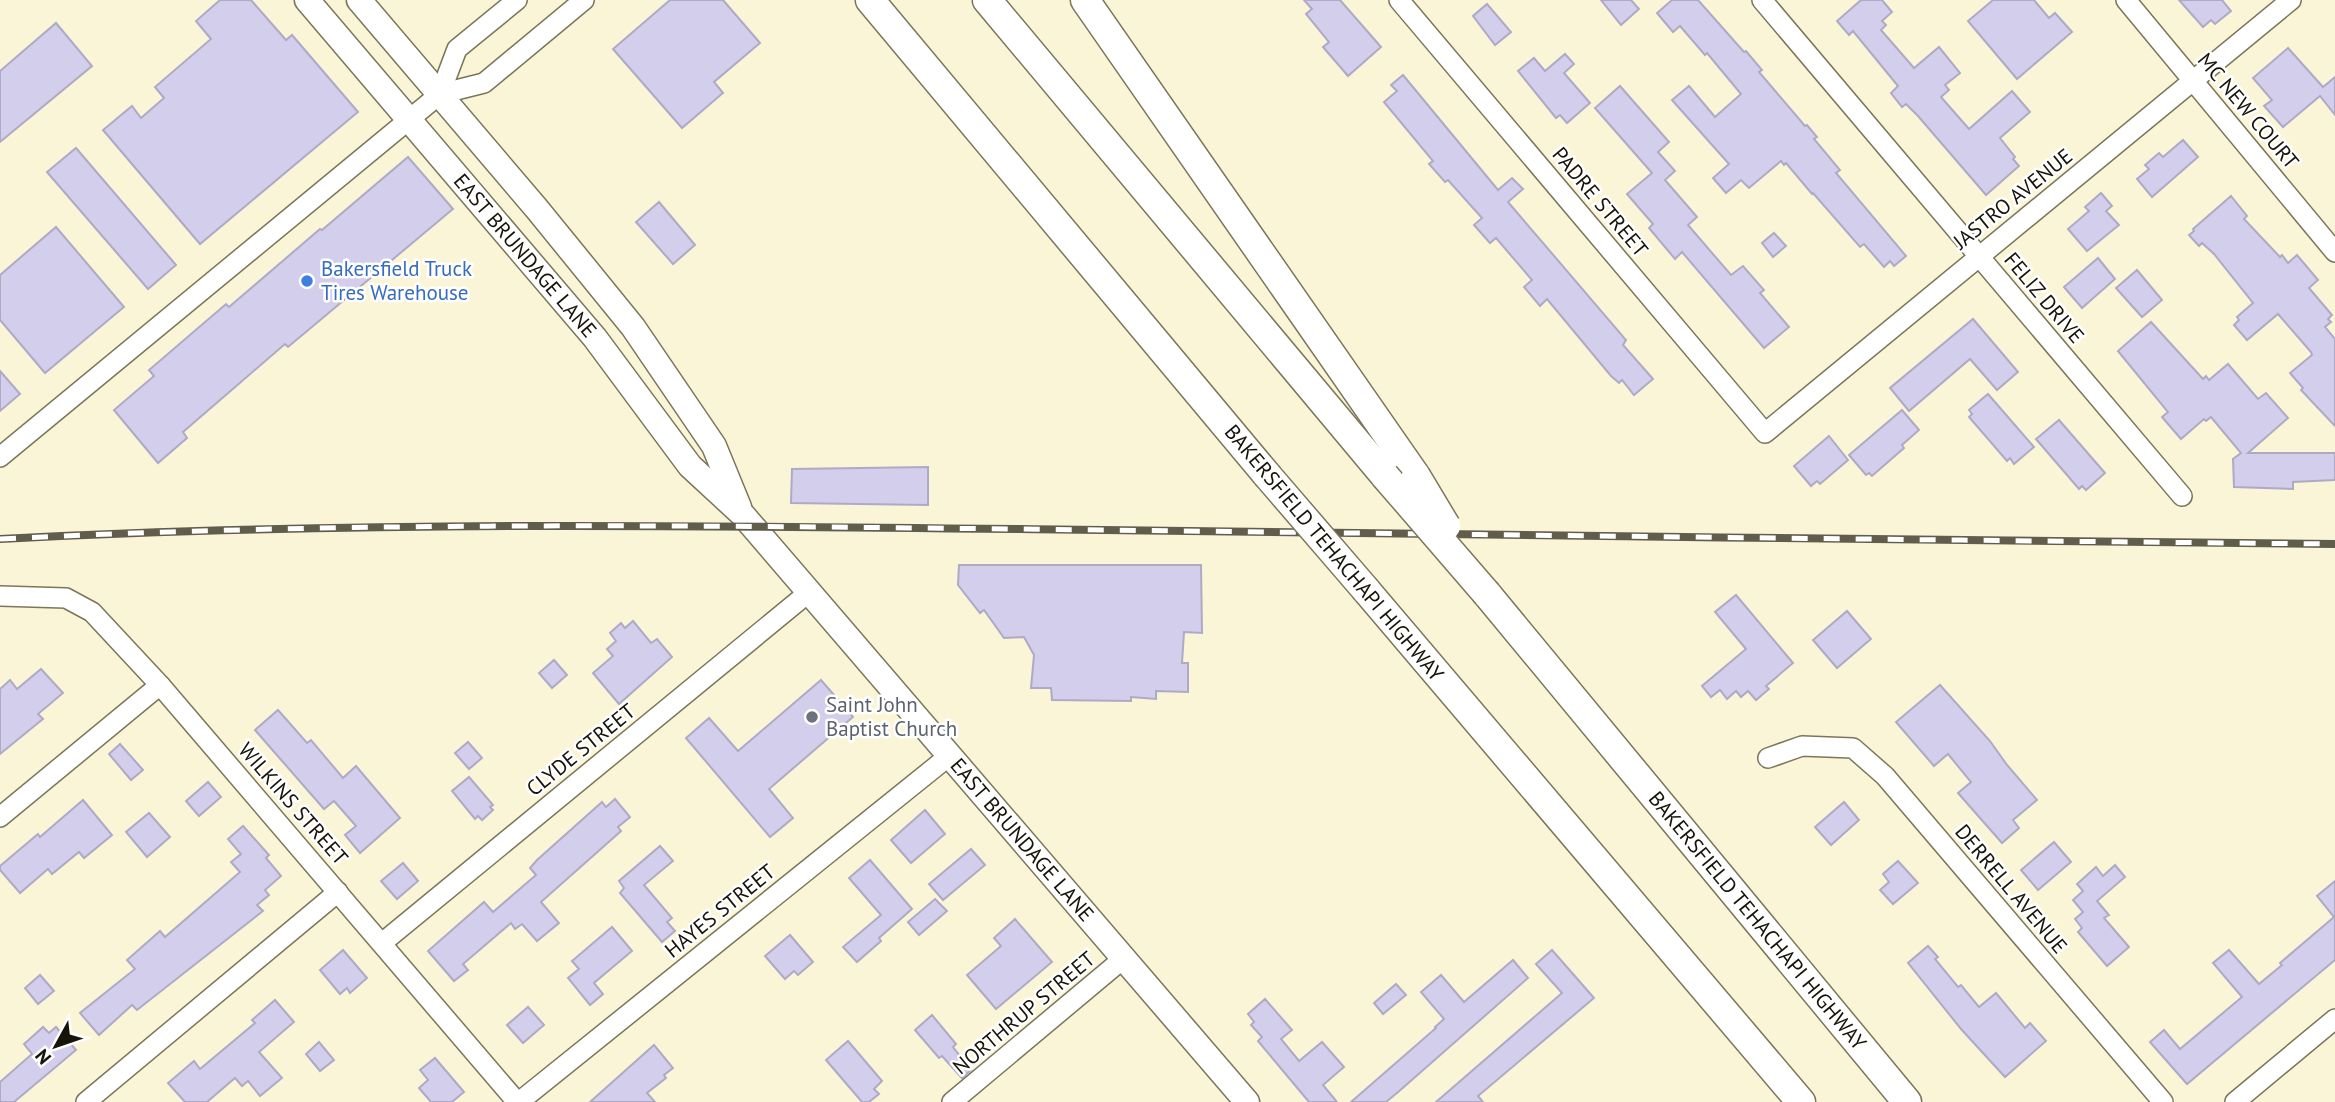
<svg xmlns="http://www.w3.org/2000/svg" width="2335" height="1102" font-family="'PT Sans',sans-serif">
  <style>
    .building { fill: #d2ceeb; stroke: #aeaac6; stroke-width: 2 }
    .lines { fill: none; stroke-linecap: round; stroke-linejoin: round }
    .minor-casing { stroke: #7b765b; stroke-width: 22 }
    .major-casing { stroke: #7b765b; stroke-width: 27 }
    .highway-casing { stroke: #7b765b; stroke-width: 31 }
    .minor { stroke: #fff; stroke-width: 19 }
    .major { stroke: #fff; stroke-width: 24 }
    .highway { stroke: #fff; stroke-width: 28 }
    .rail-casing { stroke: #605d4d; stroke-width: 8 }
    .rail { stroke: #fff; stroke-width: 5; stroke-dasharray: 16; stroke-linecap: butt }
    .highway-bridge-casing { stroke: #7b765b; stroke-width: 31; stroke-linecap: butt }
    .highway-bridge { stroke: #fff; stroke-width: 28 }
    .shop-dot { fill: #3f7fe0; stroke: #fff; stroke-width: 2.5 }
    .worship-dot { fill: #6b7280; stroke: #fff; stroke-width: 2.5 }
    .labels { text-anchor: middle; stroke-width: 5; stroke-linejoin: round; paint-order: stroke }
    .street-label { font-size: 21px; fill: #16140a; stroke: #fff }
    .shop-label { font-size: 21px; fill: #366cbe; stroke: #fff; text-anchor: start }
    .worship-label { font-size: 21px; fill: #5b616d; stroke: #fff; text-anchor: start }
  </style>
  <rect width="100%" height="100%" fill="#fbf5d7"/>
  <g class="building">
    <path d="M220,0H251L286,40L292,35L358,112L200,244L103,130L132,106L141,118L164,98L155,87L211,39L196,21Z"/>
    <path d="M670,0H723L760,43L714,82L723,93L682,128L613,49Z"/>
    <path d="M1304,0H1340L1381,47L1348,76L1323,47L1329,42L1306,14L1312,9Z"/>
    <path d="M1601,0H1631L1639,9L1621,25Z"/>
    <path d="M1672,0H1698L1744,52L1746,51L1762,70L1759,72L1805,126L1807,125L1817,137L1814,139L1840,170L1836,173L1906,256L1894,266L1890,261L1884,267L1864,244L1860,247L1813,193L1812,194L1786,163L1784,165L1781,161L1749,188L1741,180L1726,193L1713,178L1729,164L1672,100L1689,86L1715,117L1741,94L1707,53L1705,55L1680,26L1673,32L1657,13Z"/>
    <path d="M1861,0H1882L1892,12L1882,21L1886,25L1881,30L1914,68L1939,47L1960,73L1945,85L1949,90L1941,97L1969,129L2012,91L2030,112L2000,138L2015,157L2013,159L2019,166L1986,195L1918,116L1906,104L1902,107L1891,93L1898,86L1853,31L1849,35L1837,21Z"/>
    <path d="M1993,0H2034L2049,18L2055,13L2072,32L2017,79L1968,21Z"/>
    <path d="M2179,0H2222L2231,11L2215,24L2211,20L2203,27Z"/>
    <path d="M1487,4L1511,32L1495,45L1473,16Z"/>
    <path d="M56,23L92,66L0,142V71Z"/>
    <path d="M2288,48L2323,87L2335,77V115L2320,96L2283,127L2264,106L2272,100L2253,78Z"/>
    <path d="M1565,54L1574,64L1564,73L1590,103L1567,123L1560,115L1556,118L1518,71L1534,58L1545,71Z"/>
    <path d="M1403,75L1498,190L1512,178L1523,189L1508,202L1626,340L1623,345L1653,379L1634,395L1622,380L1619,383L1611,376L1547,299L1540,306L1524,287L1532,280L1496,238L1490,243L1474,225L1482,218L1448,180L1445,182L1429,164L1433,161L1384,102L1397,91L1391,85Z"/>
    <path d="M1620,86L1669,142L1658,152L1675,171L1665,180L1697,217L1688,225L1731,275L1743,266L1764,290L1760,293L1789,327L1764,348L1682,252L1675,259L1649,228L1653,224L1627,194L1652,173L1595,108Z"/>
    <path d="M2183,140L2198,157L2152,197L2137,179L2149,169L2145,165L2159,153L2163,157Z"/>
    <path d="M76,148L176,265L148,289L47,172Z"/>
    <path d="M408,157L453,209L288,347L285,344L183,432L187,438L158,463L114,410L154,376L149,370L226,304L229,307L320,229L322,230Z"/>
    <path d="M2101,193L2112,206L2106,211L2119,225L2087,251L2068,229L2089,211L2085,207Z"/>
    <path d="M2231,196L2247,216L2244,219L2280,257L2282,255L2288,263L2297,255L2318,280L2309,288L2332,315L2328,319L2331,322L2325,327L2335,339V426L2301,390L2303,388L2290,373L2312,355L2311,352L2278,314L2247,340L2234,325L2239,320L2237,317L2253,303L2214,254L2202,243L2199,246L2189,235L2194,231L2193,229Z"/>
    <path d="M659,202L695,245L673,264L636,222Z"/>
    <path d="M56,227L124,307L45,373L0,320V275Z"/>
    <path d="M1774,233L1786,246L1773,257L1762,243Z"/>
    <path d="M2098,258L2115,279L2082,308L2064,287Z"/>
    <path d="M2137,270L2162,300L2142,317L2116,288Z"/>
    <path d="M1973,319L2018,372L1997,390L1970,359L1909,411L1890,388Z"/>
    <path d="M2151,322L2203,379L2206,376L2209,380L2228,364L2258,399L2266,393L2288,418L2248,453H2335V480L2293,482V489L2234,487L2233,459L2241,453L2211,417L2206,421L2204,419L2181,439L2162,417L2168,412L2118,351Z"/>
    <path d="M0,371L20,394L0,411Z"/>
    <path d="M1988,394L2034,447L2014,464L2010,458L2007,461L1969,417L1972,414L1969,410Z"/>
    <path d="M1902,410L1919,430L1902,445L1904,448L1872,476L1869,473L1866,475L1849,455Z"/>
    <path d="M2059,420L2105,473L2086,490L2082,486L2079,489L2036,439Z"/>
    <path d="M1829,436L1848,460L1820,484L1817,481L1811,486L1794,466Z"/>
    <path d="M928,467V505L791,503L792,469Z"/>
    <path d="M959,565H1201L1202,633L1184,632L1182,663H1188V692L1156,691V699L1131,697V701L1052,700L1051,688H1031L1034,655L1024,637L1004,638L984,610L980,613L958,585Z"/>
    <path d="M1736,595L1793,663L1766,686L1769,689L1756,700L1748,691L1741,697L1736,691L1727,699L1720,690L1711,697L1702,686L1746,649L1715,612Z"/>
    <path d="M1847,611L1871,639L1837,668L1813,640Z"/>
    <path d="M633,621L651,643L657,639L672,657L619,704L593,673L613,656L607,649L616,641L610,633L621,623L625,628Z"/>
    <path d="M554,660L567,675L552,688L539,673Z"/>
    <path d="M41,669L63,693L38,714L43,719L0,754V689L10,680L17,689Z"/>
    <path d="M821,680L853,717L769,789L793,818L770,837L686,738L709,718L738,751Z"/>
    <path d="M1940,685L1990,741L2007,765L2037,800L2013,820L2019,828L2002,843L1958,793L1971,782L1948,754L1934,766L1896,722Z"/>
    <path d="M278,710L307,743L311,740L343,778L356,766L400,818L360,853L345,835L356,826L334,801L324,809L255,730Z"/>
    <path d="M468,742L482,758L469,769L455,753Z"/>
    <path d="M120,744L143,770L131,780L109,754Z"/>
    <path d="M469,777L493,805L490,807L493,810L482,820L478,816L475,819L452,791Z"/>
    <path d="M208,782L221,797L199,816L186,801Z"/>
    <path d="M615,799L630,817L618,827L621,831L541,902L559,923L537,941L522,924L515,929L511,923L463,964L468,970L454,981L428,951L484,902L493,912L536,875L530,868L537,860L602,802L606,807Z"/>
    <path d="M83,800L112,835L84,858L79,852L52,874L48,869L20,893L0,870V866L38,834L40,837Z"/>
    <path d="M1844,802L1859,820L1831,845L1815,827Z"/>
    <path d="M925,810L945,834L911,863L891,840Z"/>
    <path d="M149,813L170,837L147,857L126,832Z"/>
    <path d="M243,826L269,855L266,858L281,876L265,890L269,895L257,905L263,911L137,1010L132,1005L99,1035L80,1013L135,969L127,960L160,931L165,937L240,872L231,862L241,854L228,839Z"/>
    <path d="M2054,842L2071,862L2038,890L2021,870Z"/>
    <path d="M660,846L673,861L644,885L672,918L667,922L675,931L662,942L620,893L624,888L619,881Z"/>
    <path d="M971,849L985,865L943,900L929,884Z"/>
    <path d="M870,860L912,909L879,938L881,941L857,962L843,947L881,915L849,878Z"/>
    <path d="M1898,861L1918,883L1893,904L1880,890L1889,882L1883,874Z"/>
    <path d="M403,863L418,881L397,899L381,881Z"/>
    <path d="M2115,865L2125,877L2097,901L2109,915L2104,918L2129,947L2107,966L2078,932L2082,928L2075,919L2083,912L2073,900L2083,891L2077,884L2096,867L2103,876Z"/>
    <path d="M2335,881V960L2187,1084L2150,1042L2164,1030L2180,1049L2242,997L2213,963L2229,950L2259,984L2282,965L2280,963L2334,917L2317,896Z"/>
    <path d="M935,899L947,911L919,935L908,922Z"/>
    <path d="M1015,919L1052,962L996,1009L967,975L1001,946L994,938Z"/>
    <path d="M612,927L632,951L594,983L603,994L590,1005L568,978L579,969L572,961Z"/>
    <path d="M790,935L813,962L798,975L794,971L785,979L765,956Z"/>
    <path d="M1928,946L1938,957L1935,959L1958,987L1961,985L1979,1007L1996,993L2025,1028L2030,1023L2046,1041L2005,1077L1961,1029L1908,963Z"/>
    <path d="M343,950L367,978L350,993L347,988L340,994L320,970Z"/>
    <path d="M1552,950L1594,998L1478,1096L1483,1102H1436L1562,993L1536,964Z"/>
    <path d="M1513,960L1528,978L1397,1093L1386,1102H1351L1436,1028L1435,1027L1444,1019L1421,992L1441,975L1464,1002Z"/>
    <path d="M40,975L54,991L38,1004L25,988Z"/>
    <path d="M1396,984L1406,995L1383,1014L1374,1003Z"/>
    <path d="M1265,999L1292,1030L1281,1039L1299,1061L1322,1042L1344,1067L1323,1085L1337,1102H1309L1258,1041L1262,1037L1251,1025L1254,1022L1248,1014Z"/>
    <path d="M275,1000L294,1022L259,1052L282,1078L260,1096L248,1081L242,1086L235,1078L207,1102H185L168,1083L194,1061L200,1069L255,1023L252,1020Z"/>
    <path d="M528,1007L544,1025L523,1043L507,1025Z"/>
    <path d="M932,1015L956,1044L953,1047L971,1070L962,1078L942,1056L939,1058L915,1030Z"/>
    <path d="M43,1027L49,1033L56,1027L76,1050L14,1102H0V1082L32,1054L24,1044Z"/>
    <path d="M848,1041L882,1081L874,1089L879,1094L869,1102H862L826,1060Z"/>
    <path d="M319,1042L334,1060L320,1071L306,1054Z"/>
    <path d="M654,1045L673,1068L664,1075L666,1078L647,1093L655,1102H590Z"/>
    <path d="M435,1058L464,1092L452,1102H431L419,1088L428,1080L420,1070Z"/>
  </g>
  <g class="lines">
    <defs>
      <g id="minor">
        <path d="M1399,0L1765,433L2291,0"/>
        <path d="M1762,0L2182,496"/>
        <path d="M2126,0L2335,252"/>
        <path d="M440,94L457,49L517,0"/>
        <path d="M0,457L440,94L484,83L584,0"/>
        <path d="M0,596L66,598L92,612L160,685L517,1102"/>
        <path d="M1768,758L1802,746L1853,748L1885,776L2163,1102"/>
        <path d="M0,817L160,685"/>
        <path d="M382,943L808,593"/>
        <path d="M86,1102L338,892"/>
        <path d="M519,1102L949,756"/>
        <path d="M952,1102L1124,958"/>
        <path d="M2235,1102L2335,1019"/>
      </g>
      <g id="major">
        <path id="s1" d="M307,0L595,338L690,466L742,514L1247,1102"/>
        <path d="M359,0L537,209L633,327L714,446L739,507"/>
      </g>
      <g id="highway">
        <path d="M870,0L1267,475"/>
        <path d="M987,0L1385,476"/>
        <path d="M1085,0L1416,476"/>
        <path d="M1366,590L1801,1102"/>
        <path id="s2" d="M1487,594L1907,1102"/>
      </g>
    </defs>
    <use href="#minor" class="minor-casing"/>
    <use href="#major" class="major-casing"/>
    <use href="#highway" class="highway-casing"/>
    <use href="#minor" class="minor"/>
    <use href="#major" class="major"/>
    <use href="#highway" class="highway"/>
    <defs>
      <path id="rail" d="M0,539C368,520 735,526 1103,530C1514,535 1924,540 2335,544"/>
    </defs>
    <use href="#rail" class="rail-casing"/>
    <use href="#rail" class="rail"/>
    <defs>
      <g id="highway-bridge">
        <path d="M1267,475L1366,590"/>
        <path d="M1385,476L1487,594"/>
        <path d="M1416,476L1446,526"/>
      </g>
    </defs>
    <use href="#highway-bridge" class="highway-bridge-casing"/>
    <use href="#highway-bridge" class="highway-bridge"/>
  </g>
  <circle class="shop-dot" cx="307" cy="281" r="7"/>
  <circle class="worship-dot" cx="812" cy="717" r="7"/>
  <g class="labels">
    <g class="street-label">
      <text transform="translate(2248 111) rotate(50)" y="7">MC NEW COURT</text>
      <text transform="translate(2013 199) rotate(-39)" y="7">JASTRO AVENUE</text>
      <text transform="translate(1600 202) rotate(50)" y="7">PADRE STREET</text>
      <text dy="7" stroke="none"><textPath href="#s1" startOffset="336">EAST BRUNDAGE LANE</textPath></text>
      <text transform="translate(2044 298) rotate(50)" y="7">FELIZ DRIVE</text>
      <text transform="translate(1334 553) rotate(50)" y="7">BAKERSFIELD TEHACHAPI HIGHWAY</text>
      <text transform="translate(581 750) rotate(-39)" y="7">CLYDE STREET</text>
      <text transform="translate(293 804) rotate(49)" y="7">WILKINS STREET</text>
      <text dy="7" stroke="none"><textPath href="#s1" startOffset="1104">EAST BRUNDAGE LANE</textPath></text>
      <text transform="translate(2011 889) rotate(50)" y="7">DERRELL AVENUE</text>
      <text transform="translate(720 911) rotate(-39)" y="7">HAYES STREET</text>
      <text dy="7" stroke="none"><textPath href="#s2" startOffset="424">BAKERSFIELD TEHACHAPI HIGHWAY</textPath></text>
      <text transform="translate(1024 1013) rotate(-40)" y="7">NORTHRUP STREET</text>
    </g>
    <g class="shop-label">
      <text x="321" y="276">Bakersfield Truck<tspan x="321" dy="24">Tires Warehouse</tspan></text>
    </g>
    <g class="worship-label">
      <text x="826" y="712">Saint John<tspan x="826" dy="24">Baptist Church</tspan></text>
    </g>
  </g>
  <g transform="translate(56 1046) rotate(230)" stroke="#ffffff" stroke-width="5" paint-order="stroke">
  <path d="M0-5L12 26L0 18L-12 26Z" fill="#16140a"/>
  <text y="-10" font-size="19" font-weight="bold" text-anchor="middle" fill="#16140a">N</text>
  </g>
</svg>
